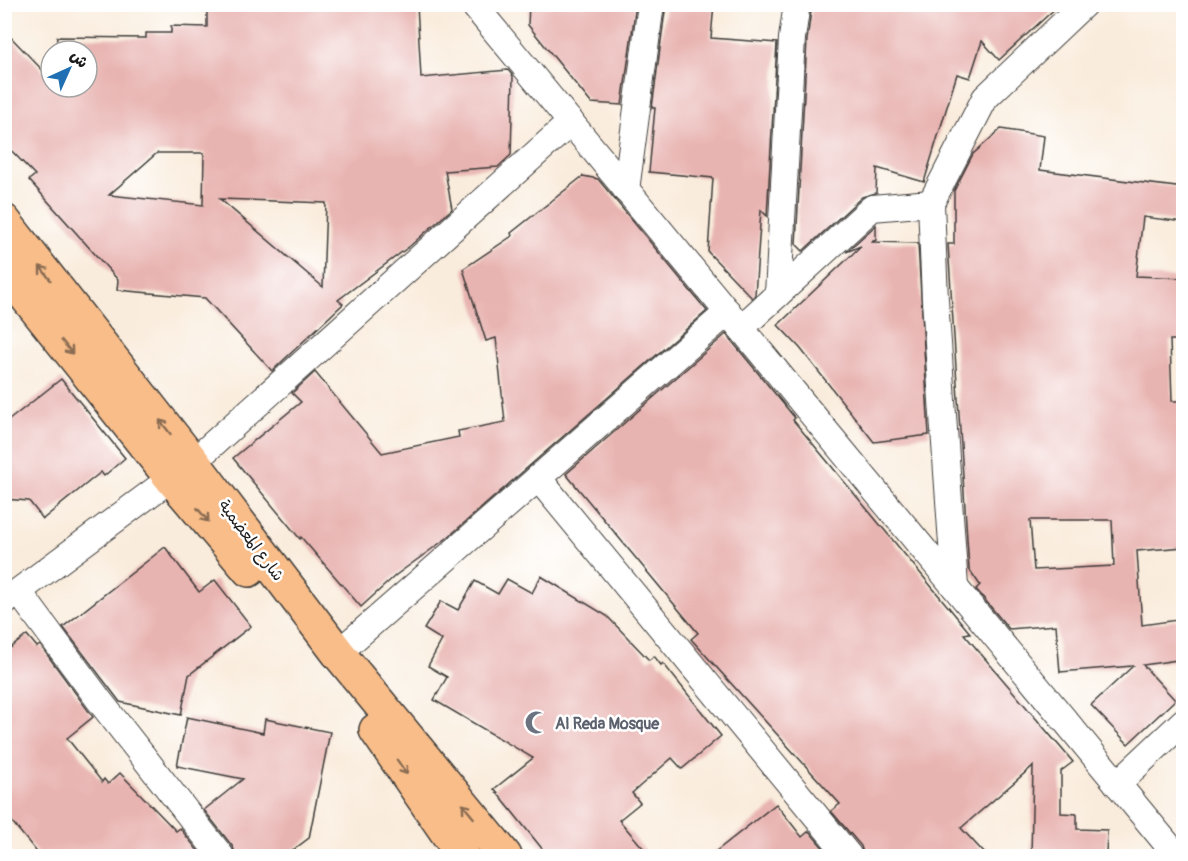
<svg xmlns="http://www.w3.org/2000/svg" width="1188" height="861" font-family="Pangolin,'Playpen Sans Arabic',sans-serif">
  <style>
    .building { fill: #e8b4b1; fill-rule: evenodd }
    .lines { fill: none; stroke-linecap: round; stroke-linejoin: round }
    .minor-casing { stroke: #3d3b39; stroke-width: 28 }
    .primary-casing { stroke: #3d3b39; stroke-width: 36 }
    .minor { stroke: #fff; stroke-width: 26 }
    .primary { stroke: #f8bd89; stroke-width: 33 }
    .oneway { stroke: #8a6c52 }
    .labels { text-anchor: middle; stroke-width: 5; stroke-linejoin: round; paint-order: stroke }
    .street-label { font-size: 16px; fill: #1c1c1c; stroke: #fff }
    .worship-label { font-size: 16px; font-weight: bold; fill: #5b616d; stroke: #fff; text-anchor: start }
  </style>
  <rect width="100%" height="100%" fill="#fff"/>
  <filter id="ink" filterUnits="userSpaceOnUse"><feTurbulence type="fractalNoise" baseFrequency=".0167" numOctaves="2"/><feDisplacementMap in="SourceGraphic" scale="12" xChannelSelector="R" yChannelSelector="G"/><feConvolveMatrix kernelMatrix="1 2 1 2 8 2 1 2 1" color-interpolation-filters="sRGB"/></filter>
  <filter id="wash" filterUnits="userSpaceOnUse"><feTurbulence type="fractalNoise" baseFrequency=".008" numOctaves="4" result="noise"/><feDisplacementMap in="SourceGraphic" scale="24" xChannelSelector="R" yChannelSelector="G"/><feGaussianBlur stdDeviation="1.35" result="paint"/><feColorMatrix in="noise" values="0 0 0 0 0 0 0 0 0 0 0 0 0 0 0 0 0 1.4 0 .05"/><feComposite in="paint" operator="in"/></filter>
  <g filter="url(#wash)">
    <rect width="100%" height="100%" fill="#f9ecdc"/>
    <g id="blocks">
      <g class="building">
        <path d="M207,4H417L421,78L508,70L513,76L511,155L498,167L445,171L452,209L410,246L338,300L343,304L272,371L205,298L117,290L118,280L29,180L35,175L4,143V30L51,79V87H87V51H56L57,37L146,38V33H171V26L207,27ZM157,153H204L203,205L109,195ZM220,199L326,203L323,287Z"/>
        <path d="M529,4H636L622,105L591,103L528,25Z"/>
        <path d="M666,4H714L711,38L777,43L767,216L761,210L755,295L752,298L708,252L713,178L649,172L655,108H652Z"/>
        <path d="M812,4H1060L999,60L982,41L970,78L957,74L924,182L877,168L876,193L862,197L803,251L796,244L807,40Z"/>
        <path d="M1001,129L1044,136L1040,170L1184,188V222L1143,217L1136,276L1184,278V340H1170L1172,401H1184V547L1137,551L1142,625L1184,619V659L1143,665L1175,700L1128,744L1091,705L1133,666L1060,672L1056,625L1009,629L976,589L980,585L969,569L948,244H954V191L973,154ZM1030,520H1112L1114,566L1034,570Z"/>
        <path d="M583,176L598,179L707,311L447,538L396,575L361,607L301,537L300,539L233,458L301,402L292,393L315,372L382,453L459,437L458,431L505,422L496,338L486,341L463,269L512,236L511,233Z"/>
        <path d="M876,225V240L871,242L918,243L929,435L874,442L800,348L778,325L861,246L846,252Z"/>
        <path d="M726,334L795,418L793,420L970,633L964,634L1073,762L1061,771V813L1077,814V829L1107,830L1106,856H1031L1033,766L961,828L987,856H864L861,846L831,811L840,804L691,639L698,633L566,474Z"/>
        <path d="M61,379L125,458L104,476L101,472L43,519L29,501L4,499V424Z"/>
        <path d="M165,547L199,592L215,580L251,626L189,675L181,715L120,702L63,627Z"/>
        <path d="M541,576L607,616L649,660L654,656L661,665L663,663L721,736L682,769L672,758L632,793L640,803L619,820L650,856H548L494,789L533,758L434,700L447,677L428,666L442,640L424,629L441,601L458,610L475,581L498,594L507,579L532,593Z"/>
        <path d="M27,635L37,647L40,645L93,717L67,738L102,782L104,779L108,784L120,773L176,831L180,828L202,856H40L4,812V653Z"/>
        <path d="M187,717L263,733L265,719L330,732L309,838L285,856H236L233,847L204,810L243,779L177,766Z"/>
        <path d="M776,804L802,837L809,831L830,856H710Z"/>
      </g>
    </g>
  </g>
  <g filter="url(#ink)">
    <use href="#blocks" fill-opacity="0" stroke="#3d3b39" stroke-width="1.5"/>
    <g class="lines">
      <defs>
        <g id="minor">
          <path d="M473,4L1177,856"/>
          <path d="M626,190L651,4"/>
          <path d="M778,294L792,38L797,4"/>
          <path d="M741,328L872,208L931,203"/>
          <path d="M538,478L849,856"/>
          <path d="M955,587L935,300L931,203L985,98L1084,4"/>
          <path d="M19,592L99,700L221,856"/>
          <path d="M4,602L193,462L571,122"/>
          <path d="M338,653L728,312"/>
          <path d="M1117,784L1184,721"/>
        </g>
        <g id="primary">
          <path d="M4,221L193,462L338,653L505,856"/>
          <path d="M4,269L172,479L249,570"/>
          <path d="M376,730L463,856"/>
        </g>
      </defs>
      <use href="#minor" class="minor-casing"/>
      <use href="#primary" class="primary-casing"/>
      <use href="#minor" class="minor"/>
      <use href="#primary" class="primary"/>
    </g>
    <defs><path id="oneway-shaft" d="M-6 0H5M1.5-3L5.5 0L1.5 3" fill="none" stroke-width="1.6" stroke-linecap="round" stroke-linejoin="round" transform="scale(1.5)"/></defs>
    <g class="oneway">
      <use href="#oneway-shaft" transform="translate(45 273) rotate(-128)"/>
      <use href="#oneway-shaft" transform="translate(67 347) rotate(51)"/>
      <use href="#oneway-shaft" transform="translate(165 427) rotate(-128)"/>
      <use href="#oneway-shaft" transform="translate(203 515) rotate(50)"/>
      <use href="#oneway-shaft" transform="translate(402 767) rotate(55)"/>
      <use href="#oneway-shaft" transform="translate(468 811) rotate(-129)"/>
    </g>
  </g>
  <defs>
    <symbol id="mosque-bare" viewBox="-9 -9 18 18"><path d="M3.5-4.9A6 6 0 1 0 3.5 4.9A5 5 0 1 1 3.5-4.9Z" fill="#6b7280" stroke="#fff" stroke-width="2.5" paint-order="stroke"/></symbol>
  </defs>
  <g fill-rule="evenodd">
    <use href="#mosque-bare" x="520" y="706" width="33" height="33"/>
  </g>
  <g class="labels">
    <g class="street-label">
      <text transform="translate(252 540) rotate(53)" y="6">شارع المعضمية</text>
    </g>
    <g class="worship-label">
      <text x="555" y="729">Al Reda Mosque</text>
    </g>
  </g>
  <rect width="1188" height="861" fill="none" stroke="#fff" stroke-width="24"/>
  <g transform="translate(69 69) rotate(45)"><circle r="28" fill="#ffffff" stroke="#a4a4a4" stroke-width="1.5"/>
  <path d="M0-4.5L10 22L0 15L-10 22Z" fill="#1f6fb2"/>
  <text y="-9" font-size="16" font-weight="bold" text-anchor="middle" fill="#1c1c1c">ش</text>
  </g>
</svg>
